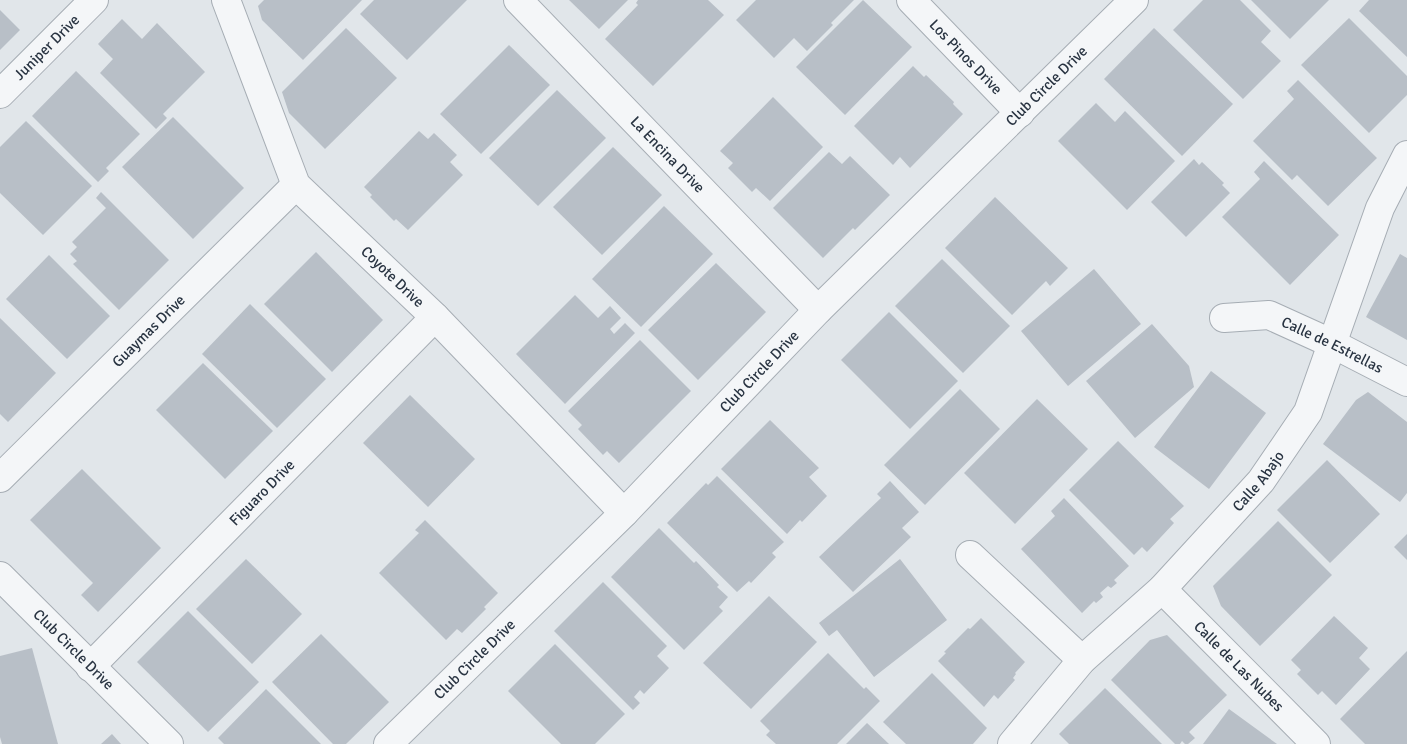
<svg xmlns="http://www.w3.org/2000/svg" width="1407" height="744" font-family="Signika,sans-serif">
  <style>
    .building { fill: #b8bfc7 }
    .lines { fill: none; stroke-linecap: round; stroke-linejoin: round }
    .minor-casing { stroke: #a6adb4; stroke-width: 30 }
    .minor { stroke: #f4f6f8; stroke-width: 28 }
    .labels { text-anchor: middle; stroke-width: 4; stroke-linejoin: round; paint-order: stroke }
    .street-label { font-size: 15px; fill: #293442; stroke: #f1f4f7 }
  </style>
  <rect width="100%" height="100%" fill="#e1e6ea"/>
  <g class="building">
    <path d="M264,0H362L303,60L262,20L258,6Z"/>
    <path d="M374,0H467L407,60L360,14Z"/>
    <path d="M569,0H628L599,29Z"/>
    <path d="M638,0H708L724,15L653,86L605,39L638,5L636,3Z"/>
    <path d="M756,0H854L831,23L833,25L807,51L794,38L774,58L736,20Z"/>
    <path d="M863,0L912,47L845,115L796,67Z"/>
    <path d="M1203,0H1240L1271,31L1261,42L1281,61L1243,99L1173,30Z"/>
    <path d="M1251,0H1329L1290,39Z"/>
    <path d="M1369,0H1407V57L1359,11Z"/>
    <path d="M0,10L20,30L0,50Z"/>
    <path d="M1349,18L1407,76V95L1369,133L1301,65Z"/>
    <path d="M122,19L142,39L157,23L205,72L163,114L167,118L156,129L100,73L113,59L98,44Z"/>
    <path d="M346,28L397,78L325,149L289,113L282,92Z"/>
    <path d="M1154,28L1233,104L1182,156L1104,79Z"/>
    <path d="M509,45L550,85L481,154L440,114Z"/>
    <path d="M913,66L924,77L926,75L954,102L953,104L963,114L910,168L900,157L893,165L854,126Z"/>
    <path d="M76,71L140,134L106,168L109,171L98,182L32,116Z"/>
    <path d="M1298,80L1377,158L1328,206L1297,175L1292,180L1253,141L1294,99L1287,91Z"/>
    <path d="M557,90L606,138L538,206L489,158Z"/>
    <path d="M773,97L823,147L770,201L756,188L752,192L728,168L733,163L720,151Z"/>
    <path d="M1096,103L1115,122L1125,111L1175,161L1127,210L1058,141Z"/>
    <path d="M173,117L244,188L193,239L122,167Z"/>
    <path d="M26,121L92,186L43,235L0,193V147Z"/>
    <path d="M419,131L428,139L434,133L457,155L450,162L463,175L408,230L396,219L394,221L370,197L372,195L364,187Z"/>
    <path d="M613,147L662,195L602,255L553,207Z"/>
    <path d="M829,152L842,164L850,156L890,195L855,230L853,228L823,258L773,208Z"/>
    <path d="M1194,159L1199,165L1202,162L1224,183L1222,185L1230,193L1186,237L1151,202Z"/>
    <path d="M1264,161L1339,235L1290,285L1222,217L1260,179L1254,172Z"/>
    <path d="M101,192L169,260L119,310L73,264L77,261L70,254L77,247L72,242L106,208L96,198Z"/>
    <path d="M995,197L1068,268L1050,286L1046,281L1012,315L945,248Z"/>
    <path d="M664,206L713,254L641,327L592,279Z"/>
    <path d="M316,252L383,320L332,372L264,304Z"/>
    <path d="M1400,254L1407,258V340L1366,317Z"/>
    <path d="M49,255L110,316L67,359L6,299Z"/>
    <path d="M942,259L1010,326L963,373L895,306Z"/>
    <path d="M716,263L766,312L698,380L648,330Z"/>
    <path d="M1094,269L1141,324L1068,386L1021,331Z"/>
    <path d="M575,295L598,318L610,306L621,318L610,329L614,334L625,323L635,333L565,404L516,354Z"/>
    <path d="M250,304L326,379L277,428L202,354Z"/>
    <path d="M889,312L958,381L910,429L841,360Z"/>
    <path d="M0,318L56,373L8,422L0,414Z"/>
    <path d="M1152,324L1189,366L1194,387L1135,438L1086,381Z"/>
    <path d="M640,340L691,391L619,463L607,451L603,455L578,429L582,425L568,411Z"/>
    <path d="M203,363L273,431L225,479L156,410Z"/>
    <path d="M1211,371L1266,413L1209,489L1154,447Z"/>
    <path d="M960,389L1000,429L925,505L884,465Z"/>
    <path d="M1368,392L1407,422V493L1400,502L1323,444L1356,400Z"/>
    <path d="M410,395L475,459L428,507L363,443Z"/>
    <path d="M1037,399L1088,449L1015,524L964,473Z"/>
    <path d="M770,420L819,468L809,477L827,496L802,522L800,520L787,534L721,469Z"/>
    <path d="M1118,441L1184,506L1170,519L1174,523L1147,552L1142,547L1134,555L1069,490Z"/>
    <path d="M1327,460L1380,514L1330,563L1277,510Z"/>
    <path d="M82,469L161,548L98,612L81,595L93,583L30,520Z"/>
    <path d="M717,476L784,542L772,553L776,557L751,583L749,581L737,592L667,523L706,483L708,485Z"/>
    <path d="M890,481L919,512L902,528L911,537L853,592L819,557L881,498L877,494Z"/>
    <path d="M1064,498L1129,566L1114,580L1117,583L1111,588L1108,586L1100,593L1103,597L1096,603L1094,601L1082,613L1021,549L1055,516L1051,511Z"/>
    <path d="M425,520L498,593L484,607L486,609L462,633L457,629L446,640L379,573L419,533L415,530Z"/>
    <path d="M1278,521L1332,575L1260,646L1221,606L1213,586Z"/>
    <path d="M659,528L694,563L696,561L719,585L717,587L728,597L719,607L723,611L684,650L611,577Z"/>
    <path d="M1407,534V560L1394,547Z"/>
    <path d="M246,559L302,614L252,664L196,609Z"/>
    <path d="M900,559L947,620L874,677L837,630L829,636L819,623Z"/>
    <path d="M603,582L667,646L657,656L669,668L644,694L640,690L634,697L640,703L633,710L554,631Z"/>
    <path d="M769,596L817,642L751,709L703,663Z"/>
    <path d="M188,611L259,682L208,732L137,662Z"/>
    <path d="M1334,616L1368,648L1359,658L1370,669L1336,705L1322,691L1318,695L1297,674L1301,670L1291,660Z"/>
    <path d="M981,618L1025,662L1015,673L1016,674L1013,678L1015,680L998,699L994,695L984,707L938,661L946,653L944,652L968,628L970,629Z"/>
    <path d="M321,634L389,702L346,744H333L272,682Z"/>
    <path d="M1167,635L1227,695L1189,732L1195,738L1188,744H1185L1182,741L1180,744H1175L1111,680L1150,640Z"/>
    <path d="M555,644L625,714L595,744H561L508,691Z"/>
    <path d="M32,648L58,744H2L0,737V656Z"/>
    <path d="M1407,651V744H1365L1340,719Z"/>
    <path d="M828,653L864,689L866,687L880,701L837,744H776L766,735L770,731L760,721Z"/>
    <path d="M932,673L987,728L973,744H906L883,722Z"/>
    <path d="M1105,688L1162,744H1069L1059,734Z"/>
    <path d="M266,689L321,744H224L218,738Z"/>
    <path d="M1229,709L1277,744H1203Z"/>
    <path d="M867,723L889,744H846Z"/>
    <path d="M112,734L121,744H101Z"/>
  </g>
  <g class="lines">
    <defs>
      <g id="minor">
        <path id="s1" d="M226,0L296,185L435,317L624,513"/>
        <path id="s2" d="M518,0L818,310"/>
        <path id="s3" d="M911,0L1020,113"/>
        <path id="s4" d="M0,94L94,0"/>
        <path id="s5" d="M1224,318L1269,315L1333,344L1407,382"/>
        <path id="s6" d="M0,478L296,185"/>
        <path d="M970,555L1082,660"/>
        <path id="s7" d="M0,576L169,744"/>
        <path id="s8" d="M1162,589L1316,744"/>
        <path id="s9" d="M90,667L435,317"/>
        <path id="s10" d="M388,744L624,513L818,310L1134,0"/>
        <path id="s11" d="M1012,744L1082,660L1162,589L1261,481L1308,412L1380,208L1407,155"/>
      </g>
    </defs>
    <use href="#minor" class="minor-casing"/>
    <use href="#minor" class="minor"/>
  </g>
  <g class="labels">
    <g class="street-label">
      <text dy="5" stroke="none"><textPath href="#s4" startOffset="66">Juniper Drive</textPath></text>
      <text dy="5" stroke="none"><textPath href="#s3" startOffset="79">Los Pinos Drive</textPath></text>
      <text dy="5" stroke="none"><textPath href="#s10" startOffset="931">Club Circle Drive</textPath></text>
      <text dy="5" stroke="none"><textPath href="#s2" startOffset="215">La Encina Drive</textPath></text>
      <text dy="5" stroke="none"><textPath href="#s1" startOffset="331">Coyote Drive</textPath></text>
      <text dy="5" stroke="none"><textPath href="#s6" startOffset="209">Guaymas Drive</textPath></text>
      <text dy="5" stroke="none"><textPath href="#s5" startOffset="115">Calle de Estrellas</textPath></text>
      <text dy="5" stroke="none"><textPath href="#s10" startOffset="526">Club Circle Drive</textPath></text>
      <text dy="5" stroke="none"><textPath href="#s11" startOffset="361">Calle Abajo</textPath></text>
      <text dy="5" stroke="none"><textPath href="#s9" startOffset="245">Figuaro Drive</textPath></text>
      <text dy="5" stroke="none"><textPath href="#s7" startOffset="104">Club Circle Drive</textPath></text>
      <text dy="5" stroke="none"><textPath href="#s10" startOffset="121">Club Circle Drive</textPath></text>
      <text dy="5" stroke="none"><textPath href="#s8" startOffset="109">Calle de Las Nubes</textPath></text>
    </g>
  </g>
</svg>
